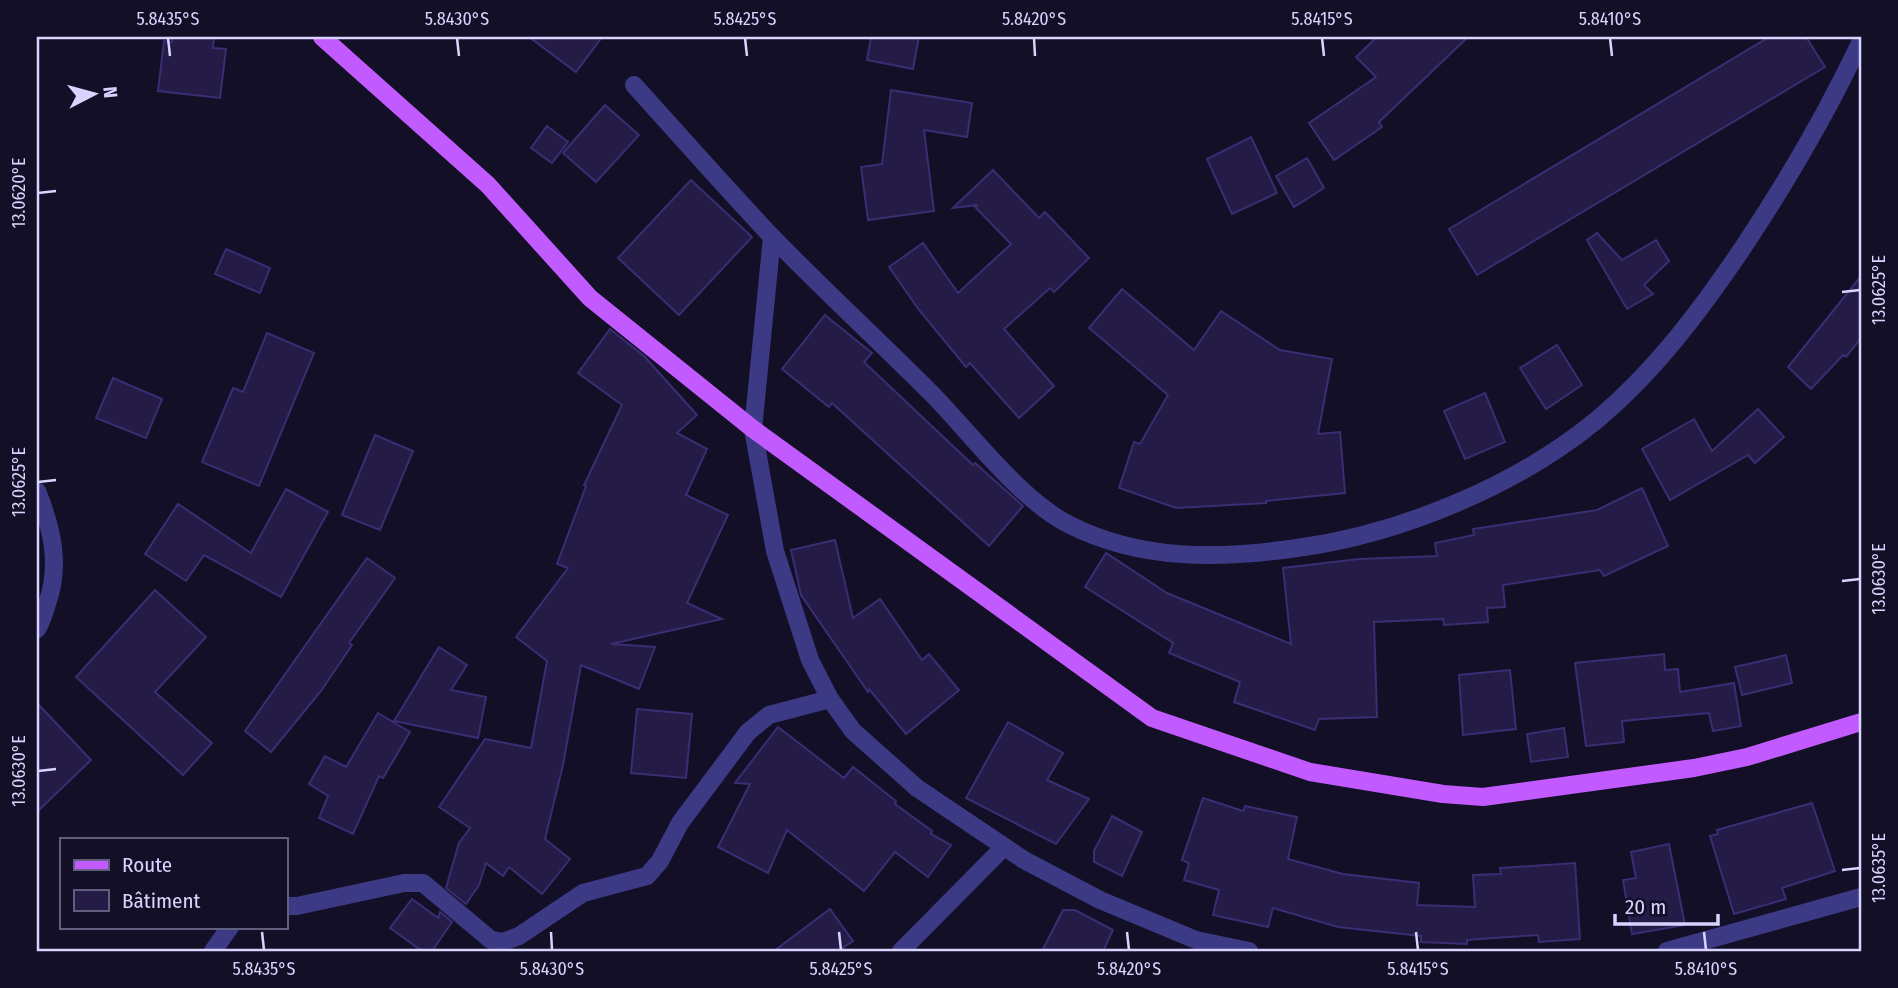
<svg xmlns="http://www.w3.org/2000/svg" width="1898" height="988" font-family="'Fira Sans Condensed',sans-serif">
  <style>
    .building { fill: #241b47; stroke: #3b2d73; stroke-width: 2 }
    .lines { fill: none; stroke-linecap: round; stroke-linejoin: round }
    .minor { stroke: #3d3a85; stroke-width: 18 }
    .major { stroke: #c25bff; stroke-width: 18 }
    .ticks { fill: none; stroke: #d9d4ff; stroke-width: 2.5 }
    .neatline { fill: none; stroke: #d9d4ff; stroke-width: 2.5 }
    .ticks-label { font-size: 18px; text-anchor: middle; fill: #d9d4ff }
  </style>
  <rect width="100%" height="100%" fill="#130f26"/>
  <g class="building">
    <path d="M172,37H214L213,48L226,49L220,98L158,91L164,41L172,42Z"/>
    <path d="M529,37H602L576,72Z"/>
    <path d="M871,37H919L913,69L867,60Z"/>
    <path d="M1377,37H1468L1379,122L1382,127L1334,160L1309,123L1376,77L1356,57Z"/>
    <path d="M1769,37H1806L1825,67L1477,275L1449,229Z"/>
    <path d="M891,90L972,103L967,137L924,130L934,211L868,220L861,167L882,164Z"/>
    <path d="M605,105L639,135L596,182L563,153Z"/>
    <path d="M547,126L568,142L552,163L531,148Z"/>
    <path d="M1251,137L1277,193L1232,214L1207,159Z"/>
    <path d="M1307,158L1324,188L1294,207L1276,176Z"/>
    <path d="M993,170L1039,218L1045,212L1089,258L1054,292L1050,288L1004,329L1054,386L1019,418L970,363L966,367L919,310L889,267L923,243L958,293L1011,244L975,207L978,205L953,208Z"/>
    <path d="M691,180L752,237L679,315L618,258Z"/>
    <path d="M1597,233L1622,260L1656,240L1669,261L1644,285L1653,294L1627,309L1587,240Z"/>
    <path d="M226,249L270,268L260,293L215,274Z"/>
    <path d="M1861,276V338L1846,357L1843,355L1811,389L1788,367Z"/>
    <path d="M1122,289L1194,350L1221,311L1280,350L1332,359L1318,434L1340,432L1345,493L1266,501V503L1176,508L1119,488L1134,442L1140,444L1168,395L1089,328Z"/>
    <path d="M825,315L872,353L864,362L973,465L975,463L1023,506L989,546L832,403L829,407L782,369Z"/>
    <path d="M610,329L644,356L697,415L677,433L707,449L686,495L728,515L687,603L722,619L611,644L655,647L639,689L581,665L563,765L545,839L570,859L542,894L509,867L503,876L486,863L479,885L466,904L446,888L459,843L470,828L439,807L485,739L531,748L547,661L516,637L568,568L557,564L586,486L584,485L622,405L578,373Z"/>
    <path d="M267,333L314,353L259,486L202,462L233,388L243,392Z"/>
    <path d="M1557,345L1582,385L1546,409L1520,368Z"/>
    <path d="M113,378L162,399L146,438L96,418Z"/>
    <path d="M1485,393L1505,442L1465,459L1444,411Z"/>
    <path d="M1758,409L1784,437L1755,463L1748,455L1670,500L1642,449L1694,419L1712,451Z"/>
    <path d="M375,435L413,451L380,530L342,515Z"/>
    <path d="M1642,488L1668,546L1604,576L1600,570L1503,585L1505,607L1487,608L1488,622L1444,625L1443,619L1374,622L1377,717L1319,719L1315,730L1234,702L1240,682L1169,653L1173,643L1085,587L1106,553L1167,593L1291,644L1283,568L1359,559L1437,556L1435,543L1474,535L1473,529L1597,510Z"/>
    <path d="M286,489L328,512L281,597L204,555L186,581L145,554L178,504L251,553Z"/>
    <path d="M835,540L853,618L880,599L922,660L929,654L959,690L906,734L869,689L868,692L801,595L791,550Z"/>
    <path d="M367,558L395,578L349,643L352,645L321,691L271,752L245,731Z"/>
    <path d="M155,590L206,637L155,692L212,743L183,775L76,677Z"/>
    <path d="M439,647L467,665L451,690L486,697L478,738L394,721Z"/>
    <path d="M1664,654L1665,670L1678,669L1680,692L1734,683L1741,726L1713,731L1709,713L1622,721L1624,742L1586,746L1575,663Z"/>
    <path d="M1786,655L1792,683L1742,695L1735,667Z"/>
    <path d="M1510,670L1516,729L1463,735L1459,675Z"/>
    <path d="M37,703L91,760L37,812Z"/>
    <path d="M637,709L692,714L686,778L631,773Z"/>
    <path d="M378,713L410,732L383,778L379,776L353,834L319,818L328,796L309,784L325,756L346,767Z"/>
    <path d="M1008,722L1063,753L1047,780L1089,799L1056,844L966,798Z"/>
    <path d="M778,727L844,778L853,767L896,801L895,804L932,831L931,834L951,845L928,877L895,852L864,891L787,830L768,873L718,847L750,784L735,783Z"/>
    <path d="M1564,728L1568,757L1531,762L1527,734Z"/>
    <path d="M1203,798L1243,811L1245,806L1297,817L1288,859L1343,874L1419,883L1417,905L1475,907L1473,875L1501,874L1500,868L1575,863L1580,939L1539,942L1538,935L1467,940V944L1421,942V936L1338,927L1273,908L1268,927L1213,915L1219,890L1184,880L1189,863L1182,860Z"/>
    <path d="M1812,803L1835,871L1782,888L1786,899L1734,914L1710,836L1718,834L1717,830Z"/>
    <path d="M1112,816L1142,832L1122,876L1094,862V851Z"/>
    <path d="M1669,844L1685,925L1632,934L1623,880L1636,878L1631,852Z"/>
    <path d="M412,899L438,918L440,912L452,922L432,951H422L390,928Z"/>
    <path d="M830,909L853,941L838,951H774Z"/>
    <path d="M1063,910H1075L1113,930L1103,951H1042Z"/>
  </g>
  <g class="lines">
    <g class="minor">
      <path d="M634,85C680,136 726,188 773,238C825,291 880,342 933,395C972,435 1021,501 1070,525C1141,561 1220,559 1297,548C1400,534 1517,486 1598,419C1655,371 1700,311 1742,249C1786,183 1827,113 1861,41"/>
      <path d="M772,237L753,429L775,551L810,660L830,699L853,731L917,788L1024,860L1100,900L1196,940L1249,951"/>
      <path d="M37,491C52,528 61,565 47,604C44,613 42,622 37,629"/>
      <path d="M285,906H297L404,883H423L491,940L503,942L519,936L583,893L647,876L660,861L680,823L748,732L769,715L830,699"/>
      <path d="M213,951L230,927"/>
      <path d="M901,951L1004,847"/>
      <path d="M1667,951L1861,897"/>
    </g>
    <path class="major" d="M322,37L488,185L590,298L753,429L1152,718L1310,772L1443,794L1483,797L1694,768L1747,757L1861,722"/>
  </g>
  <path class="ticks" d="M168,38L170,56M457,38L459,56M745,38L747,56M1034,38L1035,56M1322,38L1324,56M1610,38L1612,56M38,193L56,191M1842,292L1860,290M38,482L56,480M1842,581L1860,579M38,771L56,769M1842,870L1860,868M262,932L264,950M551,932L552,950M839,932L841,950M1127,932L1129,950M1416,932L1418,950M1704,932L1706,950"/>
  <rect width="1898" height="988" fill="none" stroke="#130f26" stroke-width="77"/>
  <rect x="60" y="838" width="228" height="91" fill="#130f26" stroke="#625e7d" stroke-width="2"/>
  <rect x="74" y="860" width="35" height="10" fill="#c25bff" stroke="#625e7d" stroke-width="2"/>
  <text x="122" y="872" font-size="21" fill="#d9d4ff">Route</text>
  <rect x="74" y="890" width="35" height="21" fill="#241b47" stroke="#625e7d" stroke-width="2"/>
  <text x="122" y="908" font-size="21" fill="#d9d4ff">Bâtiment</text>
  <g transform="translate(94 94) rotate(84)" stroke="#130f26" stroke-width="5" paint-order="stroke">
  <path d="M0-5L12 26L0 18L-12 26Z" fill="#d9d4ff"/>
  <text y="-10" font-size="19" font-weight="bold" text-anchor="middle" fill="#d9d4ff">N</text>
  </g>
  <path d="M1615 914v10h103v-10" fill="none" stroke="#d9d4ff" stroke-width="3.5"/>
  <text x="1625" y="914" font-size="21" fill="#d9d4ff" stroke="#130f26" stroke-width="5" paint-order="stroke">20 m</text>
  <rect x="38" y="38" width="1822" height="912" class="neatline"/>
  <g class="ticks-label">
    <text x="168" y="25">5.8435°S</text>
    <text x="457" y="25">5.8430°S</text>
    <text x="745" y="25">5.8425°S</text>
    <text x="1034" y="25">5.8420°S</text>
    <text x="1322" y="25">5.8415°S</text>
    <text x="1610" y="25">5.8410°S</text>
    <text transform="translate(19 193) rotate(-90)" y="6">13.0620°E</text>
    <text transform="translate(1879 290) rotate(-90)" y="6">13.0625°E</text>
    <text transform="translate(19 482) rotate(-90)" y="6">13.0625°E</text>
    <text transform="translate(1879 579) rotate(-90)" y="6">13.0630°E</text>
    <text transform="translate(19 771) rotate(-90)" y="6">13.0630°E</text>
    <text transform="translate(1879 868) rotate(-90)" y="6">13.0635°E</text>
    <text x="264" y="975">5.8435°S</text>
    <text x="552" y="975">5.8430°S</text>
    <text x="841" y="975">5.8425°S</text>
    <text x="1129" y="975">5.8420°S</text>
    <text x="1418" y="975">5.8415°S</text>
    <text x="1706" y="975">5.8410°S</text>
  </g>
</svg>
